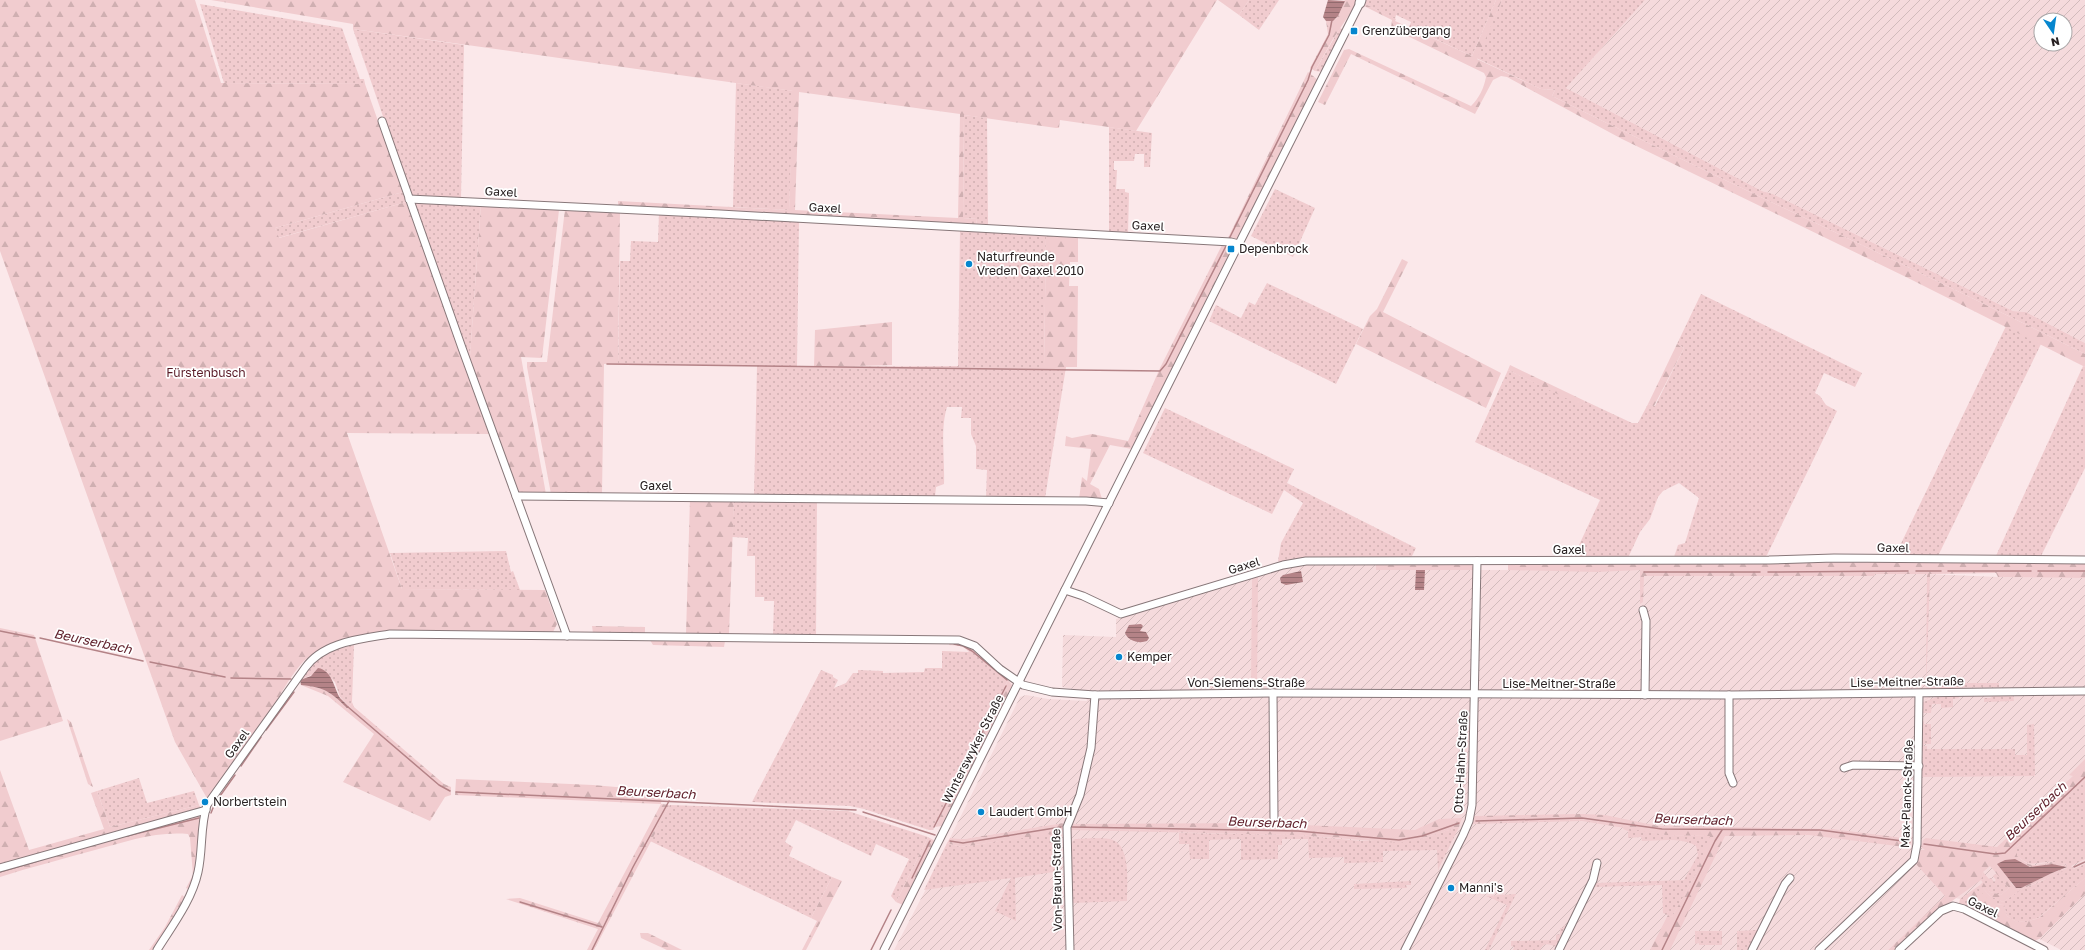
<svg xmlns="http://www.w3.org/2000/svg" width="2085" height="950" font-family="'Golos Text',sans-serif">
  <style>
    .industrial { fill: url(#industrial-furrows); fill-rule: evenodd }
    .grass { fill: url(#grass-dots) }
    .forest { fill: url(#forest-firs); fill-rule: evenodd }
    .water { fill: url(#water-rules) }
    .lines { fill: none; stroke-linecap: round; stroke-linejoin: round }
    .stream { stroke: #b48387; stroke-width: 1.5 }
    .minor-casing { stroke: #877779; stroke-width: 9 }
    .major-casing { stroke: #877779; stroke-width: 11 }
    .minor { stroke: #fff; stroke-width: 7 }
    .major { stroke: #fff; stroke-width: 9 }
    .poi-dot { fill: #0686ce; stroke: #fff; stroke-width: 1.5 }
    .labels { text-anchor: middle; stroke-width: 3.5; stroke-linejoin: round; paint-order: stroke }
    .poi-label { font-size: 12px; fill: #282122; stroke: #fff; text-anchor: start }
    .street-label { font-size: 12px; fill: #282122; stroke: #fff }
    .park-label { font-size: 12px; fill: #581925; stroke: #fff }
    .water-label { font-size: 13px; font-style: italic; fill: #61222d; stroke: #fff }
  </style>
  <defs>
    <pattern id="industrial-furrows" width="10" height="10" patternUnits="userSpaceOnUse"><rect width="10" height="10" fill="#f5dadc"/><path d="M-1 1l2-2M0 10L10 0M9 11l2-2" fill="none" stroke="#d2bbbc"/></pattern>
    <pattern id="grass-dots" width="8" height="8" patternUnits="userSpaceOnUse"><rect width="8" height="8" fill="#f1cccf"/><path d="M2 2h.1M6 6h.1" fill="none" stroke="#cfafb1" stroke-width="1.8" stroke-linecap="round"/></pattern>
    <pattern id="forest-firs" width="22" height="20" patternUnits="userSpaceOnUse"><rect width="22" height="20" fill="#f1cccf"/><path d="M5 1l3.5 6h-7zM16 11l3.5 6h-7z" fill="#cfafb1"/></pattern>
    <pattern id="water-rules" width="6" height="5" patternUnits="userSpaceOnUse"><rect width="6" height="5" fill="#b48387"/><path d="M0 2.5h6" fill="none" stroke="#926b6e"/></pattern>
  </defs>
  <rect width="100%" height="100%" fill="#fbe8ea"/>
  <g class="industrial">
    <path d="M1645,0H2085V343L2026,312L2013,311L1773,194L1762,191L1566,88ZM2041,20H2065V44H2041Z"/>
    <path d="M1312,564H1376V570H1640V576H1874L1875,574H1927L1998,577L2085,578V950H2061L1965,900L1946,896L1888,950H894L926,889L1059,871L1057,832H1063V823L964,839L950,838L1020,697L1026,695L1048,699L1087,701L1085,691L1062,687L1063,635L1116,637V619L1258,576L1292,566Z"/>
  </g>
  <g class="grass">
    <path d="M1249,0H1279L1259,30L1239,15Z"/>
    <path d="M1366,0H1496L1472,56L1409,27L1411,22L1396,15L1395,19L1365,4Z"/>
    <path d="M1502,0H1645L1566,88L1762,191L1773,194L2013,311L2026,312L2085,343V354C1909,265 1729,184 1552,96L1555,90L1541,89L1476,58Z"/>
    <path d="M200,4L342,28L360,79H364L365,84L224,83Z"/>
    <path d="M1340,28L1344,30L1323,72L1315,71Z"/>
    <path d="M353,29L464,45L461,198L410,195Z"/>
    <path d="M736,83L794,91L789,210L733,207Z"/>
    <path d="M964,115L987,118L988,225H976L977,219L963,218Z"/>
    <path d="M1109,127L1152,133L1150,167H1144V154H1135L1134,161H1114V170H1117L1116,189H1125V192L1129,193L1128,233L1109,232Z"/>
    <path d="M1275,189L1315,208L1293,257L1251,236Z"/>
    <path d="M403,192L406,202L278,238L275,228Z"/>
    <path d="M413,203L481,204L470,356H468Z"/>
    <path d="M659,213L799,220L797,367L958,366L960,231L1046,236L1044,367H1066L1045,498L986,497L987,470L976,469V446L971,434V418H961L962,407H947C940,429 945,460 944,484L936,487L935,496H754L757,366L618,364L620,261H630L631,241L658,242Z"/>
    <path d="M1267,283L1363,329L1336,384L1209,321L1216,305L1241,318L1249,302L1255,305Z"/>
    <path d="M1701,294L1862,373L1855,387L1824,373L1815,393L1820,396L1826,405L1837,411L1767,555L1764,557H1674L1678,545L1685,543L1699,498L1679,483L1663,491L1658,497L1650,519L1640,532L1628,558H1573L1600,500L1475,442L1508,370L1582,405L1585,401L1632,423H1638L1648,404L1655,406L1684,348L1677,344Z"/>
    <path d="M2006,326L2041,344L1937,558H1894Z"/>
    <path d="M2083,366L2085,367V468L2040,558H1995Z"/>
    <path d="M1165,408L1294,469L1287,483L1416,548L1412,556L1407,559L1280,563L1278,561L1281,543L1303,503L1284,490L1272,514L1143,453Z"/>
    <path d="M734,499L817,500L816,636L773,635L774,601H764V597H755V556H747L748,538L732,537Z"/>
    <path d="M506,551L511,572L513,571L520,590L402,589L390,553Z"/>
    <path d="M950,642L967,643L1014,683L1013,684L1008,680L958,781L951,779L949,782L955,786L933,830H929L864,809L850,806L752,802L821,670L833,675V677L838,680L834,688L846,683L853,673H858V670L883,671V673L924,672L925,668H942V651L969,652L963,646L949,645Z"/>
    <path d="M354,645L352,702L349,707L340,697L335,682L323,670L300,680C318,655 324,652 354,645Z"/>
    <path d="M1927,683H1999V687L1936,688L1926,691Z"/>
    <path d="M2013,694L2014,701L1984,702V698H1991L1993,695Z"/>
    <path d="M1958,695L1959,698L1953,699V707L1941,708V704H1932L1931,713H1923V702L1940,696L1930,697L1924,701C1931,692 1948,695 1958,695Z"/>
    <path d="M1924,721V724H1931V744H1924V746H1927V749H2015V755H2027V725L2034,724L2035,776L1921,777L1923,751H1922V722Z"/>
    <path d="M139,778L147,803L194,791L199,805L110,827L97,791Z"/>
    <path d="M2085,780V859L2071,866L2074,869L2085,864V878L2038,918L2026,922L2015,921L2007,916L2004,905L1993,904L1989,900L1969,904L1971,910L1959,904L1960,899L1980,885L1990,896L2003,902L2022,889L2040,882L2067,868L2066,864C2060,863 2053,861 2047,862C2032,863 2031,867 2017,856V847Z"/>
    <path d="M670,805L848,811L928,837L896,902L891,896L909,859L876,844L871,856L796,820L785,842L793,847L789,856L832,877L811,918L650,841Z"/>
    <path d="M1459,827L1438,870L1437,850L1383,851V862L1344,863V857L1309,858L1308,839H1282V845H1278V859L1241,860V839L1209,840V859H1190L1189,844H1179V833L1298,835L1361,841L1418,840Z"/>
    <path d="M1624,827L1667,835L1711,836L1695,875L1672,917L1663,913L1662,885L1594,887L1596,883L1684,880L1698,855L1696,846C1682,837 1658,841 1642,841L1641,837L1628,838V831L1623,829Z"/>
    <path d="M1057,832L1060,871L1015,878L1016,921L995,911L1011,878L924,890L947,843L961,847Z"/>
    <path d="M1075,839C1084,839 1105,837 1113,840C1131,847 1127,885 1127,901L1072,903L1071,843Z"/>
    <path d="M1983,872L1989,879L1991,878L1994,882L1996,880L1993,876L1997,873L2009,888L2001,895L1990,892L1981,880Z"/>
    <path d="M1411,881V885H1406L1407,888L1354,889V884Z"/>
    <path d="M1516,894L1489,950H1485L1507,905L1486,896Z"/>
    <path d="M1564,925L1566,926L1556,947C1549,944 1544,942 1540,950H1513L1514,947L1511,946V941L1556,940V935L1560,934V928H1563Z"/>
    <path d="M1758,930L1749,950H1737V931Z"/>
    <path d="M1695,931H1722V945H1699V943L1695,944Z"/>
  </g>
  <g class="forest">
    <path d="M0,0H195L221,83L365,84L403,192L275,228L279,238L406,202L490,434L347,433L402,589L545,590L557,624L553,632L403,630C372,633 336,638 310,656C299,663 286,685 279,697C255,731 231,766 208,800L175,742L0,251Z"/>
    <path d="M211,0H1217L1136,131L1060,120L1059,128H1056L964,115L963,218L977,219L976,225L618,206V201L789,210L793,91L353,29V24ZM799,92L960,114L958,218L795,210Z"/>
    <path d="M1218,0H1249L1239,15Z"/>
    <path d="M1344,0H1359L1333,39L1315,71L1310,68L1328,34L1326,21L1336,19L1345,1Z"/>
    <path d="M1496,0H1502L1477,59L1541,89L1555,90L1552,96C1729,184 1909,265 2085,354V367L1906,277L1622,139L1507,77L1501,76L1493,80L1475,114L1351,54L1325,105L1318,102L1344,50L1349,49L1471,106C1479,98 1484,88 1486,77L1484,73L1391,28L1392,20L1364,6L1365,4L1396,19L1395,21L1472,56Z"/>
    <path d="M1308,72L1318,80L1237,239L1228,238Z"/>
    <path d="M481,204L557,208L559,210L542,358L521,357L546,494H517L468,356H470Z"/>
    <path d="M565,209L620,211L618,364H604L602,494H551L527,367V362H547Z"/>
    <path d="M1046,236L1078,238V262H1070L1069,286H1078L1077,367H1044Z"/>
    <path d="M1222,245L1233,246L1132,449L1110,445L1090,484L1099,489L1102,499H1079L1082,477L1087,481L1091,449L1065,446L1066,436L1072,438L1092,434L1128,441L1160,368Z"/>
    <path d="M1402,259L1408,262L1383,312L1501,373L1486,408L1356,344L1370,316L1377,309Z"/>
    <path d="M892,322V365L814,367L815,330Z"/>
    <path d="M1677,344L1684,348L1654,406L1648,404Z"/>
    <path d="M1510,365L1585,401L1582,406L1508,370Z"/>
    <path d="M690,499H734L729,634H686Z"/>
    <path d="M2035,562L2085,563V578L1998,577L1996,573L1930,574L1926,691L1927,574H1875L1874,576H1644L1643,602L1640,604V570L1597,572L1508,570V563Z"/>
    <path d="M1471,563L1474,570H1376V564Z"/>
    <path d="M1258,576L1257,691H1251L1252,577Z"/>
    <path d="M592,626L645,627V633H593Z"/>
    <path d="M0,628L34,635L63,721L0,741Z"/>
    <path d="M650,640L725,641L724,647L653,645Z"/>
    <path d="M1008,680L1013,686L942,826L935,827Z"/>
    <path d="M301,685C324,687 331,692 347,708L349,707L352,702L354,707L444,784L451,787V795L445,797L430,821L343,782L374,734L328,696Z"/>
    <path d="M67,719L71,722L93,787L88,784Z"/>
    <path d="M2085,759V780L2017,847V856C2022,860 2027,865 2034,865C2044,865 2058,857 2067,866L2047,864L2034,868L2024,864L2011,883L2016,888H2021L2052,873L2067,868L2064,871L2022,889L2003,902L1990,896L1980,885L1983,882L1990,892L2001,895L2009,888L1990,866L1983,872L1981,880L1941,909L1898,950H1888L1945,896L1916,864L1919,850H1925L1921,847L1923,840L1926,838L1997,847L2073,776L2069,775Z"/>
    <path d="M0,770L29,850L104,829L91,793L97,791L110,827L199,805L201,809L76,843L0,866Z"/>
    <path d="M456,779L593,785L662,791L661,804L670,805L594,950H587L598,929L506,899L520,898L598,923L661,804L455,795Z"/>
    <path d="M1581,814L1605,815L1658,826L1832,829L1911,839L1910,846L1905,847L1809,835L1725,836L1670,950H1650L1668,915L1672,917L1695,875L1710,836L1667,835L1582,821L1472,824L1474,816Z"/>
    <path d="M201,815L198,863L190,890L186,888L193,875L190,838L188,834C156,831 125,842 95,850C63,859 31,867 0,877V870Z"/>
    <path d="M1462,818L1459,827L1418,840L1400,843L1298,835L1070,830L1072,824L1259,823L1415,830L1439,819Z"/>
    <path d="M1063,823V832L961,847L947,843L950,838L964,839Z"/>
    <path d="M928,837L935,841L903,905L896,902Z"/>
    <path d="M832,877L842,881L806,950H802L817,921L811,918Z"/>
    <path d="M2085,878V894L2039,939L2032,942L1971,910L1969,904L1968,895L1975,890C1988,892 1988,906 2004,905L2007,916L2015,921L2026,922L2039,918Z"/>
    <path d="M182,895L186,898L155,950H149L165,927Z"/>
    <path d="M640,933H648L682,950H667L641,938Z"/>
  </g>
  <g class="water">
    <path d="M1328,0L1345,1L1338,16L1333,21H1326L1323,17Z"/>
    <path d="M1416,570H1425L1424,590H1415Z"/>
    <path d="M1301,571L1303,582L1286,585L1281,583L1280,578L1283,575Z"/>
    <path d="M1141,624L1143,626L1140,631L1146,632L1149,638L1147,641C1139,644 1128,641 1125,633L1129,625Z"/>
    <path d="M318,668C332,670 334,688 340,698C343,701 346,704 349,707L347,708C331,692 324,687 301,685L300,680L311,676Z"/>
    <path d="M2015,859L2030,867L2052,864L2067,867L2052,873L2021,888H2016L1997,864L2005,860Z"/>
  </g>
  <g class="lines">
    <g class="stream">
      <path d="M1229,239L1308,80L1312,67L1329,35L1332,20"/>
      <path d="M607,364L1160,371L1166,364L1227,244"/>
      <path d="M1916,571H1941"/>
      <path d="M1948,571H2031"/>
      <path d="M2038,571H2085"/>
      <path d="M1644,572H1760"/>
      <path d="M1768,572L1908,571"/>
      <path d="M0,631L35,638"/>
      <path d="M40,638L143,661"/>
      <path d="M954,644L963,646L972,651L1007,680"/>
      <path d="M150,662L225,677"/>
      <path d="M231,678L291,679"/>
      <path d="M348,707L439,785L450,791"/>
      <path d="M266,730L294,692"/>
      <path d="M241,766L261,737"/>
      <path d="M456,792L856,810"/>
      <path d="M863,812L935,835"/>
      <path d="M211,813L215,803L235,775"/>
      <path d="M1476,821L1582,818L1662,829L1820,830L1910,842"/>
      <path d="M934,827L1006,686"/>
      <path d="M1072,827L1298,831L1399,840L1422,836L1459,823"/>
      <path d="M127,836L199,818"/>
      <path d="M950,841L963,843L1061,827"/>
      <path d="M1924,844L1995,854L2005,853L2085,777"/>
      <path d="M2074,867L2085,862"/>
      <path d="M0,872L38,861"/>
      <path d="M912,878L930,841"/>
      <path d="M520,902L602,927"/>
      <path d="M592,950L633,867L669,801"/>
      <path d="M871,950L891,910"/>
      <path d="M1662,950L1715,841L1722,830"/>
    </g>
    <defs>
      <g id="minor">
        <path d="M382,121L462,348L567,636"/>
        <path d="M409,199L720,214L1231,242L1239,244"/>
        <path d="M516,496L1086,501L1109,503"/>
        <path d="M1065,590L1083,596L1121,614L1283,565L1306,561L1769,560L1834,558L2085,560"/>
        <path d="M1643,610L1646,621L1645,695"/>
        <path d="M1273,693L1274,818"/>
        <path d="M1729,695V773L1733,783"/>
        <path d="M1844,768L1853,765L1919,766"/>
        <path d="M0,868L206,810"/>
        <path d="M157,950C172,926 192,900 198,872C203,850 200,826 207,805L305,668C323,642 360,639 390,634L959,640L975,646L1000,669L1023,685L1052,692L1095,695L1273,693L1729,695L2085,691"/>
        <path d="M884,950L1360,3"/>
        <path d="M1070,950L1067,827L1080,795L1091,748L1095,695"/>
        <path d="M1405,950L1463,835L1469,821L1472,805L1477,561"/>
        <path d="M1559,950L1593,880L1597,863"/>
        <path d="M1752,950L1785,884L1790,878"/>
        <path d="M1819,950L1914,860L1917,844L1919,694"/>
        <path d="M1899,950L1941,911L1953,906L1964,909L2044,950"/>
      </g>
      <path id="major" d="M1360,3L1361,0"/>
    </defs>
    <use href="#minor" class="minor-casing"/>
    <use href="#major" class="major-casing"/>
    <use href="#minor" class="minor"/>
    <use href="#major" class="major"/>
  </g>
  <g class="poi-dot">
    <rect x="1350" y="27" width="8" height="8" rx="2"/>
    <rect x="1227" y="245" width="8" height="8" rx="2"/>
    <circle cx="969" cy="264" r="4"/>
    <circle cx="1119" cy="657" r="4"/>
    <circle cx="205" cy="802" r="4"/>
    <circle cx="981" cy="812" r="4"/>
    <circle cx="1451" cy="888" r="4"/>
  </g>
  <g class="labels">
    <g class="poi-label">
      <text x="1362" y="35">Grenzübergang</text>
      <text x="1239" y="253">Depenbrock</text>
      <text x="977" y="261">Naturfreunde<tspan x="977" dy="14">Vreden Gaxel 2010</tspan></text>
      <text x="1127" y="661">Kemper</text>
      <text x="213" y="806">Norbertstein</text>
      <text x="989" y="816">Laudert GmbH</text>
      <text x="1459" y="892">Manni's</text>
    </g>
    <g class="street-label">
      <text transform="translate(501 192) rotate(3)" y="4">Gaxel</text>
      <text transform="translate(825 208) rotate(3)" y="4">Gaxel</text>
      <text transform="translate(1148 226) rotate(3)" y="4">Gaxel</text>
      <text x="656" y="490">Gaxel</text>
      <text transform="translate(1893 548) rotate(1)" y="4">Gaxel</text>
      <text x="1569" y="554">Gaxel</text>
      <text transform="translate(1244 566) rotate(-17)" y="4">Gaxel</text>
      <text transform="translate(1907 682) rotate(-1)" y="4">Lise-Meitner-Straße</text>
      <text x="1246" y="687">Von-Siemens-Straße</text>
      <text x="1559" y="688">Lise-Meitner-Straße</text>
      <text transform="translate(237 744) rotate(-54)" y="4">Gaxel</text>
      <text transform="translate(973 749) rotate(-63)" y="4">Winterswyker Straße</text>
      <text transform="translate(1461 762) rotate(-87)" y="4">Otto-Hahn-Straße</text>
      <text transform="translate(1907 794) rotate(-88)" y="4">Max-Planck-Straße</text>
      <text transform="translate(1057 880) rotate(-91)" y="4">Von-Braun-Straße</text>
      <text transform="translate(1983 907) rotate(26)" y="4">Gaxel</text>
    </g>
    <g class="park-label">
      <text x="206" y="377">Fürstenbusch</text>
    </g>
    <g class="water-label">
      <text transform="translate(93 641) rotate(12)" y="5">Beurserbach</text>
      <text transform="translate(656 792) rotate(3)" y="5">Beurserbach</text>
      <text transform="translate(2035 811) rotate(-43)" y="5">Beurserbach</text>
      <text transform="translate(1693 819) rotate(2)" y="5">Beurserbach</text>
      <text transform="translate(1267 822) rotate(2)" y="5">Beurserbach</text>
    </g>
  </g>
  <g transform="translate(2053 32) rotate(167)"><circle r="19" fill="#ffffff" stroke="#a9a6a7"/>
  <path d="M0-3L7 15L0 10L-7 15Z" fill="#0686ce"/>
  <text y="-6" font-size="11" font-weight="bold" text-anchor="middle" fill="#282122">N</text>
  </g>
</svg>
